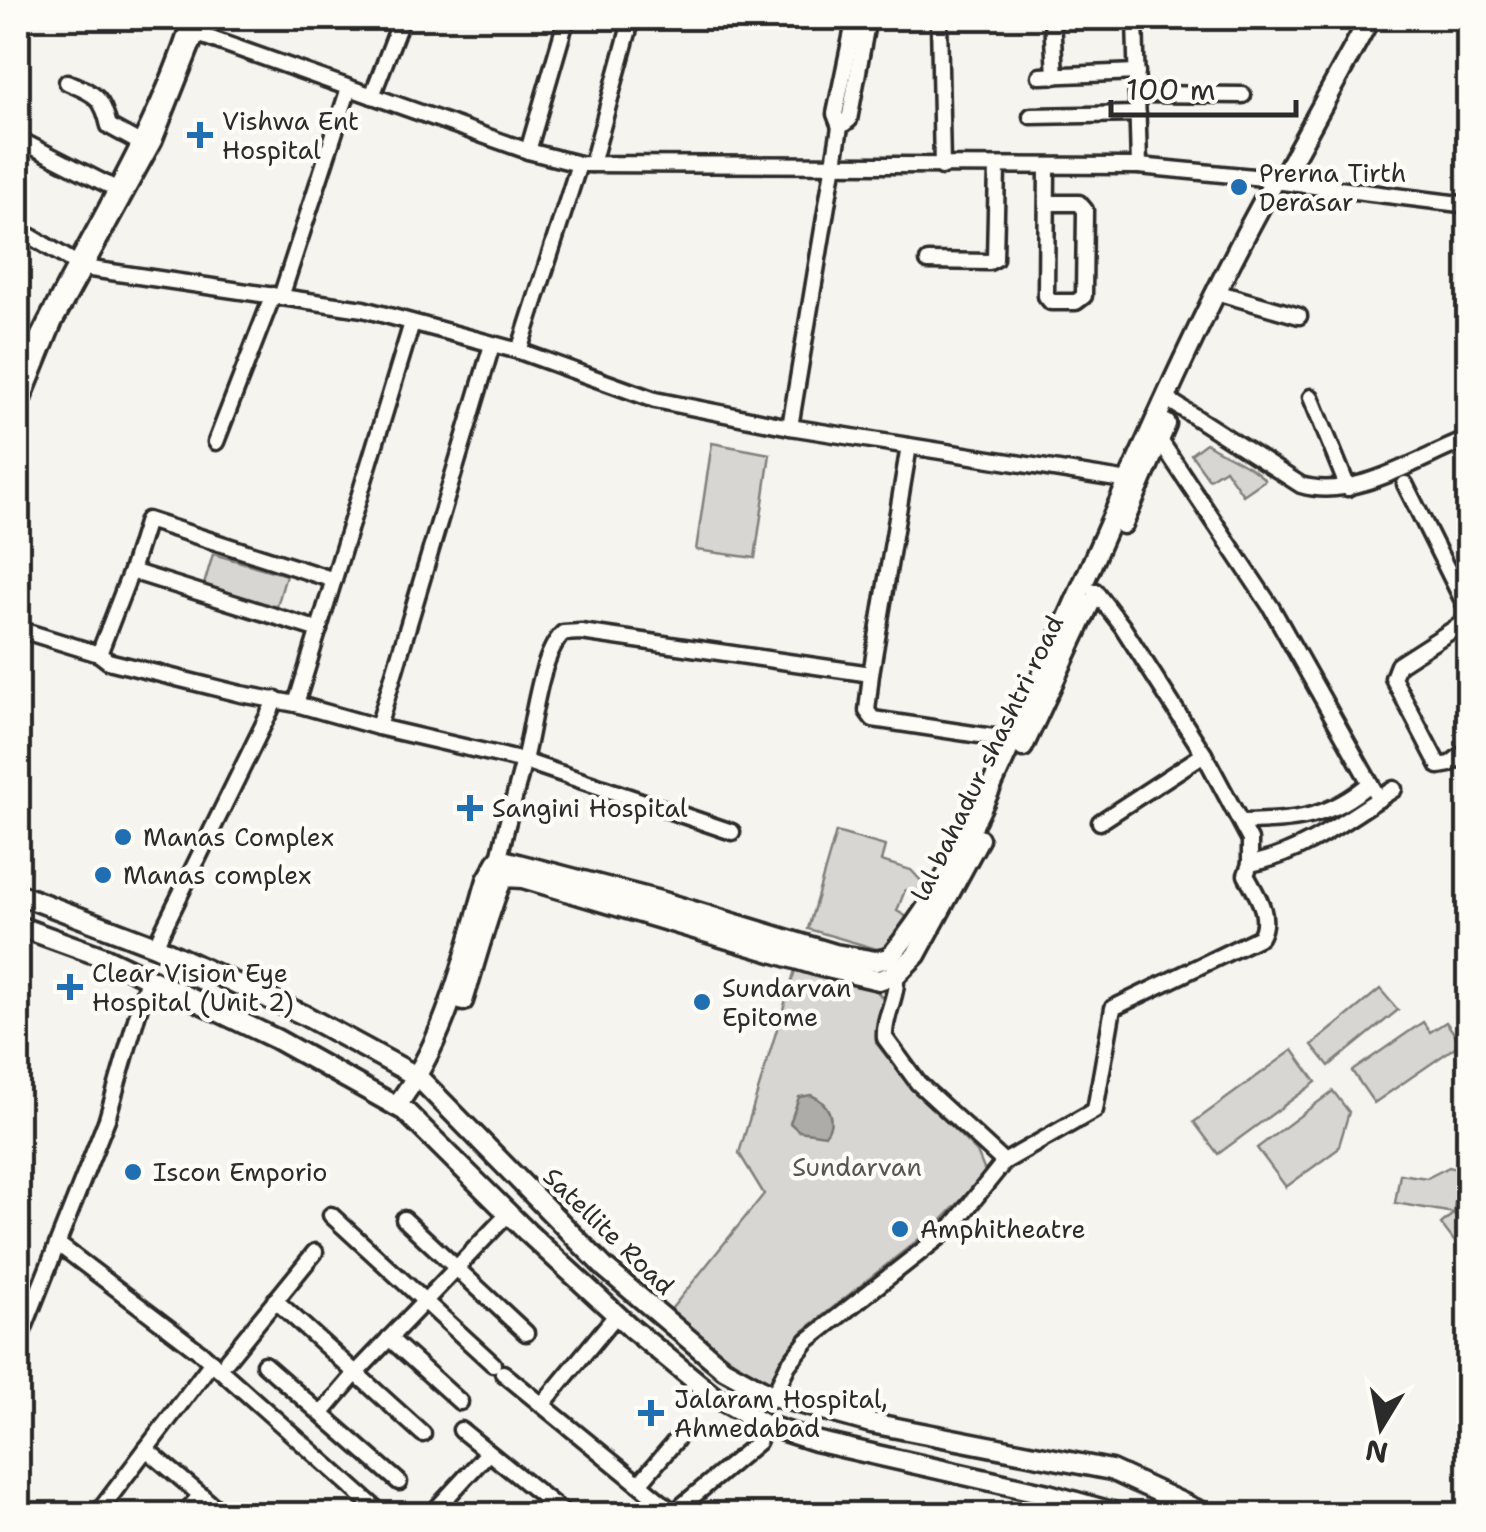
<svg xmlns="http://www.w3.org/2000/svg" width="1486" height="1532" font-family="'Shantell Sans',sans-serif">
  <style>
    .green { fill: #d7d6d2; stroke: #81807e; stroke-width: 2.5 }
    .water { fill: #adaca9; stroke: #797877; stroke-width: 2.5 }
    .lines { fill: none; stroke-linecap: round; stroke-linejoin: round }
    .minor-casing { stroke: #2b2b2b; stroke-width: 21 }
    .major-casing { stroke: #2b2b2b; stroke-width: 25 }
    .minor { stroke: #fdfcf7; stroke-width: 14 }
    .major { stroke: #fdfcf7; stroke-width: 18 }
    .poi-dot { fill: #1f6fb2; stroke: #fdfcf7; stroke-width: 4 }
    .labels { text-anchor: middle; stroke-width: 9; stroke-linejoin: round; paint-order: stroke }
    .poi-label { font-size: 25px; fill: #2b2b2b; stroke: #fdfcf7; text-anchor: start }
    .street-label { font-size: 25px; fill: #2b2b2b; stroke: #fdfcf7 }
    .park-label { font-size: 25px; fill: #565655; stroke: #fdfcf7 }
  </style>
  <rect width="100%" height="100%" fill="#f5f4ef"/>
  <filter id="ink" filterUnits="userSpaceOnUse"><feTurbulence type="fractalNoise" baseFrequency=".01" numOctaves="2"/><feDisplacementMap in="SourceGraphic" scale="20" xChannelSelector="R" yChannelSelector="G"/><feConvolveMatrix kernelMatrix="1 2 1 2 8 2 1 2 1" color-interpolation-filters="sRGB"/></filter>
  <g filter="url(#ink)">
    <g class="green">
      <path d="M712,443L770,454L755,558L696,550Z"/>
      <path d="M1206,443C1222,454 1255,467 1265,480L1243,495L1225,469L1209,479L1191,454Z"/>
      <path d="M213,554L286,575L276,610L203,588Z"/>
      <path d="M836,832L885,846L881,861L911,870L925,885L919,891L905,890L897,911L907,917L887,952L808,929Z"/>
      <path d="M796,967L877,991L887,1005L876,1043L912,1088L977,1152L986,1174L938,1224L802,1332L768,1386L668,1313L764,1194L739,1153Z"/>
      <path d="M1380,989L1398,1010L1329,1066L1312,1045Z"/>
      <path d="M1423,1022L1430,1032L1446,1022L1461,1043L1374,1103L1352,1071Z"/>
      <path d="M1293,1050L1316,1082L1218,1154L1194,1122Z"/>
      <path d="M1333,1091L1349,1112L1338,1149L1286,1187L1257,1148Z"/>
      <path d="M1449,1167L1456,1169L1467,1183L1464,1197H1460L1459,1203H1455L1454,1213L1468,1232L1467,1258L1441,1224L1454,1213L1395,1203L1400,1174L1427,1178Z"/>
    </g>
    <path class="water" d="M811,1095C827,1102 838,1119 825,1135L799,1131L790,1123L799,1097Z"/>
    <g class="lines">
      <defs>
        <g id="minor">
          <path d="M939,18L942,167"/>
          <path d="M1052,18L1055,76"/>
          <path d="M1135,18L1139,166"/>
          <path d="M186,30L528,151L579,164L1139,166L1274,179"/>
          <path d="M1040,76L1137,72"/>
          <path d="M67,82C94,94 102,95 109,126L140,143"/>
          <path d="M1137,94L1243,95"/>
          <path d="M372,96L402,18"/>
          <path d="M1031,116L1138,114"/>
          <path d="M840,127L835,114L855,18"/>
          <path d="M18,139L116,189"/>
          <path d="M528,151L566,21"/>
          <path d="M592,164L632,18"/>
          <path d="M1282,182L1468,205"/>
          <path d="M1047,203H1079L1085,210L1084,296L1076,302H1051L1046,296L1047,167"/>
          <path d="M18,229L84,268L363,309L519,351L655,400L790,427L1135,482"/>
          <path d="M928,261L989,262L995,259L997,167"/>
          <path d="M1226,295L1299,316"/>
          <path d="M281,297L349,88"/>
          <path d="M519,351L579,164"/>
          <path d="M18,379C73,257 151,146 191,18"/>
          <path d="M1311,397L1348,488"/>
          <path d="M1175,404L1301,485C1354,501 1419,458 1468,439"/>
          <path d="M18,411L54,323L154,141L203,18"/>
          <path d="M790,427L840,127L849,120L868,18"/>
          <path d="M1159,439L1271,607L1379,799"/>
          <path d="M216,442L273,295"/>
          <path d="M1405,484L1468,611"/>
          <path d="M1095,591L1122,626L1204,754"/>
          <path d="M1468,620L1398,665L1393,678L1439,766L1450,764L1468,750"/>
          <path d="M18,629L99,654L108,661L241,694L296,704L378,727L524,761L732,832"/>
          <path d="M319,630L131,571L147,520L334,580"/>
          <path d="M99,654L131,571"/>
          <path d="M871,674L867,711L873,719L1013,740"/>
          <path d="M296,704L412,323"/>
          <path d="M378,727L492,345"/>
          <path d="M1100,822L1204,754L1250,840V864"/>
          <path d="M1242,822C1294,821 1329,819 1370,783"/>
          <path d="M501,864L499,859C506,825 516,793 524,760C533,727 539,656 563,633L581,632L871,674L909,446"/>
          <path d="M155,946L276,699"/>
          <path d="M1004,1162L1095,1110L1113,1008L1260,937C1272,915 1256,894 1246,875L1250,864C1303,854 1348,818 1394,789"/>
          <path d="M331,1215L493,1364"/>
          <path d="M404,1219L526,1333"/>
          <path d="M58,1244L200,1352L382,1514"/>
          <path d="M275,1300L423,1434"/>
          <path d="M389,1338L460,1402"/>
          <path d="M18,1343L107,1119L148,978"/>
          <path d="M227,1360L315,1252"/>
          <path d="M264,1364L399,1482"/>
          <path d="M503,1373L667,1507"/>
          <path d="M773,1396L788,1365L807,1341L951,1228L1004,1162L918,1083L885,1038C883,1014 902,992 894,968"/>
          <path d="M542,1405L617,1314"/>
          <path d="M322,1413L357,1372L508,1214"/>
          <path d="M461,1430L565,1514"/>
          <path d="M146,1449L223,1514"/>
          <path d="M639,1484L677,1439"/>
          <path d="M438,1507L488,1453"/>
          <path d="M97,1514L212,1362"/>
          <path d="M184,1514L201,1495"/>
          <path d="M539,1514L551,1503"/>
          <path d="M672,1514L758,1442L765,1425"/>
          <path d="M1041,1514L1048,1494"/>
        </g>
        <g id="major">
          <path d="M1282,179L1370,18"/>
          <path d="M1123,524L1166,424"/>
          <path d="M1023,747L1090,603"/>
          <path d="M18,894L155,946L304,1015L418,1077L605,1268L724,1369L773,1396L871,1423L1111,1470L1206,1514"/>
          <path d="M18,926L106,958L276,1039L405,1111L527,1232L631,1328L714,1396L765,1425L815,1441L1048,1494L1119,1514"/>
          <path d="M463,1001C470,980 495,887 505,877L523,878L819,966L879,980L897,974L916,955L979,839"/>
          <path d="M396,1106C447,1040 464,958 487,880L499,859L660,901L835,954L876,961L889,958C952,884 988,793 1028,706C1109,531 1179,351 1274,182"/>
        </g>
      </defs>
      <use href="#minor" class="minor-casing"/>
      <use href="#major" class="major-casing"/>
      <use href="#minor" class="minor"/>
      <use href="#major" class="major"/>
    </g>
  </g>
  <g class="poi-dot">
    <path d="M195 120h10v10h10v10h-10v10h-10v-10h-10v-10h10z"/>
    <circle cx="1239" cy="187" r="10"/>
    <path d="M465 793h10v10h10v10h-10v10h-10v-10h-10v-10h10z"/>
    <circle cx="123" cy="837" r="10"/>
    <circle cx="103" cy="875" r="10"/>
    <path d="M65 972h10v10h10v10h-10v10h-10v-10h-10v-10h10z"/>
    <circle cx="702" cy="1002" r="10"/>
    <circle cx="133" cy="1172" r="10"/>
    <circle cx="900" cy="1229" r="10"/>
    <path d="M646 1398h10v10h10v10h-10v10h-10v-10h-10v-10h10z"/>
  </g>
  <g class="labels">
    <g class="poi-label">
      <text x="222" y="130">Vishwa Ent<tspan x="222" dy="29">Hospital</tspan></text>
      <text x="1259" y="182">Prerna Tirth<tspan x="1259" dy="29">Derasar</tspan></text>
      <text x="492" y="817">Sangini Hospital</text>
      <text x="143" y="846">Manas Complex</text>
      <text x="123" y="884">Manas complex</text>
      <text x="92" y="982">Clear Vision Eye<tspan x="92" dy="29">Hospital (Unit 2)</tspan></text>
      <text x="722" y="997">Sundarvan<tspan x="722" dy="29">Epitome</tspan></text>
      <text x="153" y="1181">Iscon Emporio</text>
      <text x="920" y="1238">Amphitheatre</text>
      <text x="674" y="1408">Jalaram Hospital,<tspan x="674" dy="29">Ahmedabad</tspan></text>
    </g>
    <g class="street-label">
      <text transform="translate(987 758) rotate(-64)" y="9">lal bahadur shashtri road</text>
      <text transform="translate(609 1231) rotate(44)" y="9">Satellite Road</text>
    </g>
    <g class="park-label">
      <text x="857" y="1176">Sundarvan</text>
    </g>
  </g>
  <rect width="1486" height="1532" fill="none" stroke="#fdfcf7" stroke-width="60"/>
  <rect x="30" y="30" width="1426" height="1472" fill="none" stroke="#2b2b2b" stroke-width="4" filter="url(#ink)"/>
  <g transform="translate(1381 1427) rotate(190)" stroke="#fdfcf7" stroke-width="8" paint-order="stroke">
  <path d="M0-8L18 38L0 25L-18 38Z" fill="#2b2b2b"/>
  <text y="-15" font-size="28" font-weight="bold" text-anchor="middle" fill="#2b2b2b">N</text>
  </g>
  <path d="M1111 100v15h185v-15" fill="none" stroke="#2b2b2b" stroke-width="5"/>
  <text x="1126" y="100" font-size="30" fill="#2b2b2b" stroke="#fdfcf7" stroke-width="8" paint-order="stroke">100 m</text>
</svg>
